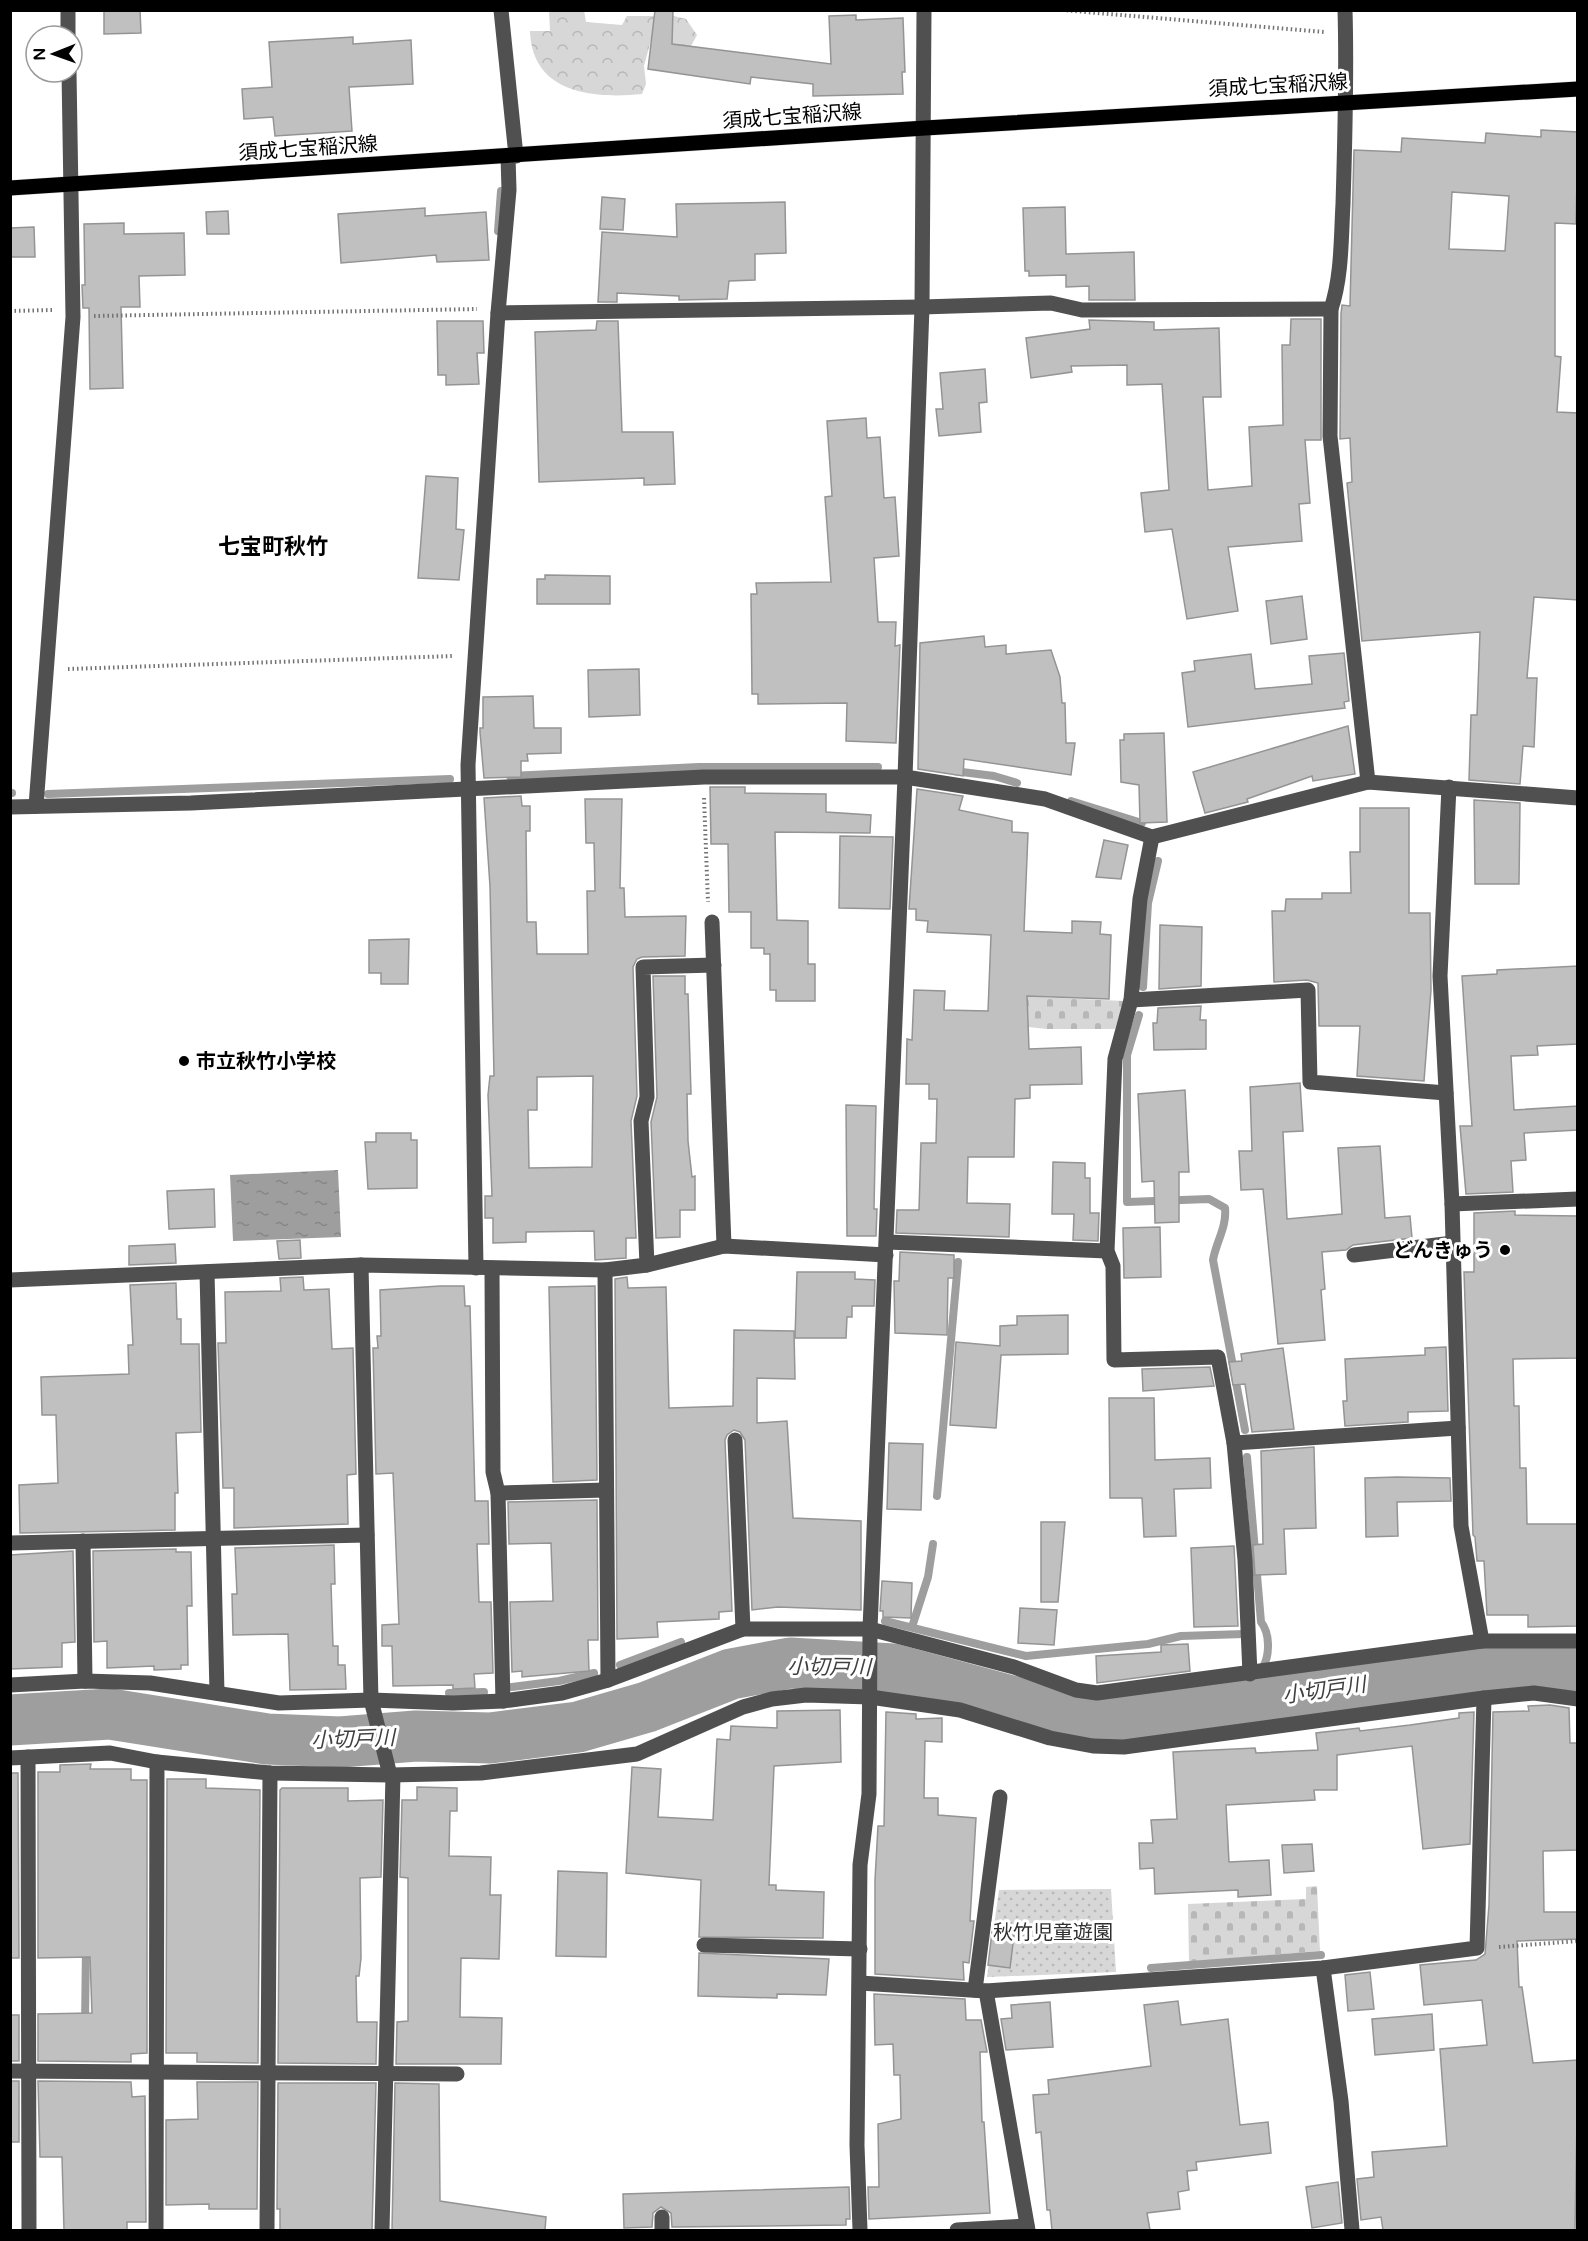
<svg xmlns="http://www.w3.org/2000/svg" width="1588" height="2241" font-family="'Varela Round','Noto Sans JP',sans-serif">
  <style>
    .forest { fill: url(#forest-crowns) }
    .cemetery { fill: url(#cemetery-stones) }
    .park { fill: url(#park-dots) }
    .water { fill: url(#water-ripples) }
    .lines { fill: none; stroke-linecap: round; stroke-linejoin: round }
    .stream { stroke: #9e9e9e; stroke-width: 8 }
    .river { stroke: #9e9e9e; stroke-width: 51 }
    .building { fill: #c0c0c0; stroke: #949494; stroke-width: 1.5; fill-rule: evenodd }
    .major-casing { stroke: #dbdbdb; stroke-width: 16 }
    .path { stroke: #727272; stroke-width: 4; stroke-dasharray: 1.5 3; stroke-linecap: butt }
    .minor { stroke: #505050; stroke-width: 15 }
    .major { stroke: #000; stroke-width: 15 }
    .poi-dot { fill: #000; stroke: #fff; stroke-width: 2 }
    .labels { text-anchor: middle; stroke-width: 6; stroke-linejoin: round; paint-order: stroke }
    .street-label { font-size: 20px; fill: #000; stroke: #fff }
    .poi-label { font-size: 20px; font-weight: bold; fill: #000; stroke: #fff; text-anchor: start }
    .park-label { font-size: 20px; fill: #2e2e2e; stroke: #fff }
    .water-label { font-size: 21px; font-style: italic; fill: #3f3f3f; stroke: #fff }
    .quarter-label { font-size: 22px; font-weight: bold; fill: #000; stroke: #fff }
  </style>
  <defs>
    <pattern id="forest-crowns" width="20" height="18" patternUnits="userSpaceOnUse" patternTransform="scale(1.5)"><rect width="20" height="18" fill="#d7d7d7"/><path d="M2 6a3 3 0 1 1 6 0M12 15a3 3 0 1 1 6 0" fill="none" stroke="#b7b7b7"/></pattern>
    <pattern id="cemetery-stones" width="16" height="16" patternUnits="userSpaceOnUse" patternTransform="scale(1.5)"><rect width="16" height="16" fill="#d7d7d7"/><path d="M2 7V4a2 2 0 0 1 4 0v3zM10 15v-3a2 2 0 0 1 4 0v3z" fill="#b7b7b7"/></pattern>
    <pattern id="park-dots" width="8" height="8" patternUnits="userSpaceOnUse" patternTransform="scale(1.5)"><rect width="8" height="8" fill="#d7d7d7"/><path d="M2 2h.1M6 6h.1" fill="none" stroke="#b7b7b7" stroke-width="1.8" stroke-linecap="round"/></pattern>
    <pattern id="water-ripples" width="26" height="14" patternUnits="userSpaceOnUse" patternTransform="scale(1.5)"><rect width="26" height="14" fill="#9e9e9e"/><path d="M2 4q2-2 4 0t4 0M15 11q2-2 4 0t4 0" fill="none" stroke="#868686"/></pattern>
  </defs>
  <rect width="100%" height="100%" fill="#fff"/>
  <path class="forest" d="M584,10L586,22L622,25L627,16H674L686,19L697,35L691,46L685,48L651,40L644,66L646,84L642,94C592,99 532,93 530,31H550L549,11Z"/>
  <g class="cemetery">
    <path d="M993,995L1124,1001L1115,1029H1046L994,1023Z"/>
    <path d="M1317,1886L1320,1951L1189,1962L1188,1904L1306,1899V1887Z"/>
  </g>
  <path class="park" d="M1111,1889L1116,1972L987,1977L999,1890Z"/>
  <path class="water" d="M338,1170L341,1237L233,1241L230,1175Z"/>
  <g class="lines">
    <g class="stream">
      <path d="M498,231L501,191"/>
      <path d="M954,771L994,776L1017,783"/>
      <path d="M510,776L699,767H878"/>
      <path d="M10,793H12"/>
      <path d="M48,794L450,779"/>
      <path d="M1071,801L1142,823"/>
      <path d="M1143,987L1148,903L1158,861"/>
      <path d="M1139,1015L1127,1055V1202L1209,1199L1225,1208C1227,1227 1216,1242 1213,1260L1245,1430"/>
      <path d="M1247,1457L1261,1622C1270,1633 1270,1655 1263,1667"/>
      <path d="M937,1496L958,1262"/>
      <path d="M885,1621L1026,1656L1148,1644L1181,1636L1244,1634"/>
      <path d="M912,1627L928,1577L933,1544"/>
      <path d="M620,1665L681,1642"/>
      <path d="M1264,1680L1266,1700"/>
      <path d="M512,1687L559,1681L594,1673"/>
      <path d="M449,1693L484,1692"/>
      <path d="M1151,1968L1321,1955"/>
      <path d="M85,2024L86,1947"/>
    </g>
    <path class="river" d="M10,1720L110,1714L267,1739L340,1742L416,1736L490,1738L578,1727L647,1707L731,1674L790,1663L893,1669L1063,1715L1125,1720L1486,1667H1578"/>
  </g>
  <g class="building">
    <path d="M104,10H140L141,33L104,34Z"/>
    <path d="M655,10H673L672,44L831,64L829,16L856,15V20L903,18L905,72H902L903,94L813,96V84L751,77L750,84L648,69Z"/>
    <path d="M353,37V44L411,40L413,84L349,87L352,131L275,136L273,117L244,119L242,89L272,87L269,42Z"/>
    <path d="M1541,130L1578,132L1576,224L1555,223V356L1561,357L1557,412L1578,413V600L1534,597L1527,678H1537L1534,747L1523,746L1520,784L1469,780L1471,715H1477L1480,632L1362,641L1347,483L1352,482L1350,438L1340,439V436L1341,314L1342,305L1350,306L1354,150L1401,152L1402,138L1485,143L1486,133L1541,137ZM1452,192L1509,196L1505,251L1449,249Z"/>
    <path d="M602,197L625,199L623,230L600,229Z"/>
    <path d="M785,202L786,253L755,254V280L729,281L727,299L679,300V296L617,293V302H598L602,232L677,237L676,204Z"/>
    <path d="M1065,207L1066,254L1134,252L1135,300H1089V286L1066,287V275L1029,276V271H1025L1023,208Z"/>
    <path d="M425,208V216L486,212L489,260L437,262L436,255L341,263L338,214Z"/>
    <path d="M228,211L229,234H207L206,212Z"/>
    <path d="M124,223V234L184,233L185,275L139,276L140,307H121L123,388L90,389L89,308H83L82,285H85L84,224Z"/>
    <path d="M34,227L35,257H10V228Z"/>
    <path d="M1291,319H1321V440H1305L1310,503L1299,504L1302,541L1228,547L1238,611L1187,619L1172,529L1145,532L1141,493L1169,490L1162,384L1127,385V365L1071,366L1072,372L1031,378L1026,338L1090,329L1089,320L1154,322V330L1219,328L1221,397H1203L1208,490L1252,486L1249,427L1283,425L1282,345H1290Z"/>
    <path d="M437,321H483L484,353H477L479,384L446,385V375H438Z"/>
    <path d="M597,321H618L622,432H673L675,484L644,485V478L539,482L535,332L596,330Z"/>
    <path d="M985,369L987,402L979,403L981,432L939,436L936,409H943L940,373Z"/>
    <path d="M866,418L867,438L880,437L884,498L895,497L899,556L874,558L878,622H896L895,646L900,645L896,743L846,741L847,703L758,704V694H752L751,594H757L756,583L831,582L825,497L832,496L827,421Z"/>
    <path d="M426,476L458,478L456,529L464,530L459,580L418,578Z"/>
    <path d="M545,575L610,576V604H537V579H545Z"/>
    <path d="M1302,596L1307,639L1271,644L1266,601Z"/>
    <path d="M984,636L985,647L1006,645V654L1051,650L1060,677L1062,703H1065L1066,743H1075L1071,775L964,759L963,776L918,769L920,643Z"/>
    <path d="M1344,653L1349,701L1344,702L1345,708L1188,727L1182,673L1195,671L1194,661L1251,654L1255,689L1312,684L1309,656Z"/>
    <path d="M639,669L640,715L589,717L588,670Z"/>
    <path d="M533,696L534,728H561V753L527,754L528,761H521V777L484,778L480,732V728H483V697Z"/>
    <path d="M1348,726L1355,774L1313,781L1312,776L1247,799L1248,802L1205,813L1193,772Z"/>
    <path d="M1164,733L1167,822L1140,823L1139,785L1121,782L1120,740H1124V734Z"/>
    <path d="M710,787H745V793L826,794V812L871,815L870,833L775,832L777,920L808,921V964H815V1001H776V990H770V954H764V948H751V912H729L728,844H711Z"/>
    <path d="M917,789L963,796L959,810L1012,821V832L1028,833L1024,931L1072,933V921L1101,922L1100,934L1111,935L1109,999L1027,996L1029,1049L1081,1047L1082,1084L1030,1085V1098L1015,1099L1014,1157H968L967,1203L1010,1204L1009,1237L896,1233L897,1210H919L921,1143H936L937,1099H929V1084H906L907,1039L912,1040L914,990L945,991L944,1010L988,1011L991,935L927,932L928,921L916,920V909H909Z"/>
    <path d="M521,796L522,806H530V831H526L527,922H536L537,954H588L587,891H595L594,843H586L585,799H622L620,888H624L625,917L686,916L685,956L642,957L637,959L633,967L637,1096L631,1121L636,1238H626V1258L595,1260L594,1231L526,1232V1242L493,1243V1218H485V1196H492L488,1095L490,1076H494L490,886L484,798ZM593,1076L592,1167L529,1168L528,1110H537V1077Z"/>
    <path d="M1474,800L1520,803L1519,884H1475Z"/>
    <path d="M1360,808H1409V913H1430L1431,990L1424,1081L1357,1076L1360,1026H1319L1318,983L1307,980L1274,982L1272,911H1285L1286,899H1322V893H1351L1350,852H1360Z"/>
    <path d="M840,836L893,837L890,909L839,908Z"/>
    <path d="M1104,840L1128,845L1121,879L1096,877Z"/>
    <path d="M1160,925L1202,927L1201,986L1159,989Z"/>
    <path d="M409,939L408,984H381V973H369V940Z"/>
    <path d="M1578,966V1044L1537,1046L1538,1055L1511,1056L1514,1110L1578,1106V1130L1524,1133L1526,1160L1511,1161L1513,1192L1466,1194L1460,1126H1472L1462,976L1497,974V970Z"/>
    <path d="M653,976H685V994H688L691,1094H687L688,1141L692,1177L695,1176V1210H680V1237L656,1238L651,1122L657,1097Z"/>
    <path d="M1201,1006L1200,1020H1206V1049L1154,1050L1153,1023H1157L1158,1008Z"/>
    <path d="M1300,1083L1303,1131L1283,1132L1287,1219L1342,1214L1338,1148L1380,1146L1385,1218L1410,1216L1412,1238L1353,1245L1346,1250L1322,1252L1325,1289L1321,1290L1325,1340L1278,1344L1263,1189L1241,1190L1239,1151H1252L1250,1087Z"/>
    <path d="M1185,1090L1189,1172H1179V1222L1155,1223L1154,1181L1142,1182L1138,1094Z"/>
    <path d="M846,1105L876,1106L874,1209H877L876,1236H847Z"/>
    <path d="M376,1133H411V1140H417V1188L368,1189L365,1142H376Z"/>
    <path d="M1053,1162L1085,1163V1178H1090V1213H1099L1098,1241L1073,1240L1074,1214H1052Z"/>
    <path d="M214,1189L215,1227L169,1229L167,1191Z"/>
    <path d="M1515,1211V1215L1578,1216V1358L1513,1359L1514,1406H1519L1520,1468H1526L1527,1524H1578V1626L1528,1627V1615H1487L1484,1561H1477L1475,1537L1473,1535L1464,1272H1474V1213Z"/>
    <path d="M1160,1227L1161,1277L1124,1278L1123,1228Z"/>
    <path d="M300,1240L301,1258L279,1259L277,1241Z"/>
    <path d="M175,1244L176,1263L129,1265V1246Z"/>
    <path d="M900,1252L954,1255V1278H948L947,1335L895,1333L894,1281H899Z"/>
    <path d="M797,1272H855V1279L875,1280L874,1306H852V1317H847L846,1338H795Z"/>
    <path d="M303,1277L304,1290L329,1289L332,1349L353,1348L356,1474L347,1475L348,1524L234,1528V1488H223L221,1431L218,1343H226L225,1292L281,1291L280,1278Z"/>
    <path d="M627,1277L628,1288L666,1287L669,1408L733,1406L734,1330L794,1331L795,1379L757,1378V1423L787,1421L793,1518L861,1521V1610L778,1607L752,1610L745,1440L740,1432L734,1430L727,1435L725,1440L732,1611L719,1612V1619L657,1622L658,1637L617,1639L615,1279Z"/>
    <path d="M176,1283L177,1319H181V1344H199L201,1432L176,1433L178,1493H175V1530L20,1533L19,1485L58,1483L56,1415H42L41,1377L129,1374L128,1345H133L130,1285Z"/>
    <path d="M440,1286H464L465,1306H470L475,1501H488L489,1544H477L479,1602H491L493,1673L474,1674L475,1688L453,1689V1685L393,1686L392,1646H382V1625L399,1624L393,1473L376,1474L373,1348H378L377,1336H381L380,1290Z"/>
    <path d="M595,1286L597,1480L553,1482L549,1287Z"/>
    <path d="M1068,1315V1354L1001,1355L996,1428L950,1425L956,1342L1000,1346V1326L1017,1325V1316Z"/>
    <path d="M1446,1347L1448,1411L1408,1412V1422L1345,1426L1343,1401H1347L1345,1359L1425,1355V1348Z"/>
    <path d="M1283,1348L1294,1429L1252,1432L1245,1384L1233,1385L1229,1362L1242,1361L1241,1354Z"/>
    <path d="M1210,1367L1214,1386L1143,1391L1142,1369Z"/>
    <path d="M1109,1398H1154L1155,1460L1210,1458L1211,1488L1174,1489L1176,1536L1144,1537L1142,1498H1110Z"/>
    <path d="M889,1443L923,1444L921,1510L887,1509Z"/>
    <path d="M1314,1447L1316,1528L1284,1529L1286,1574L1255,1575L1253,1545L1263,1544L1261,1451Z"/>
    <path d="M1397,1477L1450,1478L1451,1501L1397,1502L1398,1536L1366,1537L1365,1478Z"/>
    <path d="M597,1500L598,1640H588L589,1671L522,1677V1671L512,1672L510,1602L553,1601L551,1543L509,1544L508,1502Z"/>
    <path d="M1041,1522H1065L1058,1602H1041Z"/>
    <path d="M334,1545L335,1584H331L333,1646H338V1665H345L346,1689L290,1690L288,1634L233,1635L232,1594H237L235,1548Z"/>
    <path d="M1234,1546L1238,1626L1194,1627L1191,1548Z"/>
    <path d="M176,1549V1552H191L192,1606H187L188,1665H181V1669L154,1670V1666L107,1668V1641L94,1642L93,1551Z"/>
    <path d="M73,1551L75,1642L62,1643V1667L10,1669V1555Z"/>
    <path d="M882,1581L912,1583L911,1618L883,1617V1611H880Z"/>
    <path d="M1020,1608L1057,1610L1054,1645L1018,1643Z"/>
    <path d="M1188,1644L1190,1671L1097,1683L1096,1656L1161,1652V1645Z"/>
    <path d="M1550,1705L1569,1708L1570,1743H1578V1850L1543,1851L1544,1912H1577V1939L1517,1941L1519,1987H1522L1533,2063L1578,2060L1575,2230H1383L1381,2217L1361,2220L1357,2179L1374,2177L1372,2152L1447,2146L1440,2049L1487,2045L1482,2000L1424,2005L1420,1965L1476,1960L1485,1954L1489,1905L1493,1712L1529,1711L1528,1706Z"/>
    <path d="M840,1710L841,1762L774,1766L769,1885H776V1890L824,1892L823,1938L699,1937L701,1880L626,1873L632,1767L661,1769L658,1817L713,1820L717,1739L730,1740L731,1726L777,1728V1711Z"/>
    <path d="M886,1712L916,1714V1719L942,1718V1742L925,1741L924,1798H938V1815L976,1818L970,1921H974L969,1963L963,1962L964,1980L875,1974V1880L878,1826H884Z"/>
    <path d="M1474,1712L1470,1844L1423,1849L1412,1746L1337,1755V1790H1314L1315,1800L1226,1805L1229,1862L1269,1860L1271,1895L1238,1897V1890L1155,1894L1154,1868L1140,1869L1139,1843H1153L1151,1820L1177,1819L1173,1752L1255,1748L1256,1753L1318,1750L1316,1733L1359,1728L1360,1731L1410,1725L1459,1718V1713Z"/>
    <path d="M91,1764L90,1769H131V1780H147V2053L131,2054V2062L38,2061V2014L92,2013L90,1957L38,1958V1772H60V1765Z"/>
    <path d="M10,1773H18L19,1958H10Z"/>
    <path d="M167,1779H206V1788L260,1790L258,2063L197,2062V2053H166Z"/>
    <path d="M417,1787L457,1788V1811H450L449,1856L491,1857L490,1895H501L499,1959L461,1958L460,2017L502,2018L501,2064H396L397,2022L408,2021V1878L400,1877L402,1800H417Z"/>
    <path d="M282,1788H348V1801L383,1800L381,1877L360,1878L361,1958L359,1976H356L357,2022H377L376,2064L278,2063L280,1790Z"/>
    <path d="M1312,1844L1314,1871L1284,1873L1282,1845Z"/>
    <path d="M558,1871L607,1873L606,1957L556,1956Z"/>
    <path d="M993,1924L1015,1927L1010,1968L988,1965Z"/>
    <path d="M699,1953L829,1959L826,1995L777,1994V1998L698,1996Z"/>
    <path d="M1370,1972L1374,2009L1348,2011L1345,1975Z"/>
    <path d="M874,1994L965,1999L966,2020H981L987,2052H980L982,2122H984L990,2213L869,2219L868,2187H879L878,2124L901,2119L900,2075H894L893,2044L875,2045Z"/>
    <path d="M1178,2001L1181,2025L1228,2019L1240,2125L1268,2122L1271,2153L1196,2162L1197,2170L1187,2171L1189,2190L1178,2192L1180,2209L1147,2213L1150,2230H1052L1050,2210H1047L1041,2132L1036,2133L1033,2095L1049,2094L1048,2080L1151,2066L1144,2005Z"/>
    <path d="M1050,2002L1053,2047L1006,2050L1001,2019L1012,2018L1011,2005Z"/>
    <path d="M1432,2014L1434,2050L1375,2055L1372,2019Z"/>
    <rect x="10" y="2015" width="9" height="46"/>
    <rect x="10" y="2081" width="9" height="61"/>
    <path d="M38,2081L131,2082L132,2097L145,2096L146,2222H127V2230H64L62,2157H40Z"/>
    <path d="M197,2082H258L257,2209H209V2204L166,2205V2120L198,2119Z"/>
    <path d="M278,2083H376L372,2230H280V2209H277Z"/>
    <path d="M395,2083L439,2084L440,2201L546,2217L545,2230H392Z"/>
    <path d="M1338,2182L1342,2223L1312,2228L1306,2187Z"/>
    <path d="M849,2187L850,2219H846V2225L672,2227L671,2213L661,2207L653,2213L652,2227L624,2228L623,2194Z"/>
  </g>
  <g class="lines">
    <defs>
      <path id="major" d="M10,188L925,128L1578,89"/>
    </defs>
    <use href="#major" class="major-casing"/>
    <g class="path">
      <path d="M1062,10L1324,32"/>
      <path d="M10,311L52,310"/>
      <path d="M94,316L477,309"/>
      <path d="M68,669L453,656"/>
      <path d="M704,798L708,902"/>
      <path d="M1499,1947L1578,1941"/>
    </g>
    <g class="minor">
      <path d="M68,10V36"/>
      <path d="M501,10L516,156"/>
      <path d="M1345,10C1347,75 1345,139 1343,204C1341,238 1342,276 1331,309L1330,436L1368,782"/>
      <path d="M498,313L922,307L1051,303L1082,310L1331,309"/>
      <path d="M1449,787L1440,976L1452,1204L1461,1526L1482,1641"/>
      <path d="M36,806L73,317L69,72"/>
      <path d="M10,807L191,803L704,777H905L1045,799L1152,837L1368,782L1578,798"/>
      <path d="M1152,837L1140,899L1131,1000L1115,1059L1107,1251L1113,1266L1114,1360L1218,1357L1234,1443L1245,1560L1250,1674"/>
      <path d="M712,922L724,1246"/>
      <path d="M1131,1000L1308,990L1310,1082L1446,1093"/>
      <path d="M1452,1204L1578,1199"/>
      <path d="M887,1242L1107,1251"/>
      <path d="M1354,1255L1453,1243"/>
      <path d="M361,1265L371,1700L390,1775"/>
      <path d="M647,1265L641,1121L647,1097L643,967L714,965"/>
      <path d="M476,1268L468,765L498,313L509,190L508,156"/>
      <path d="M492,1268L493,1472L498,1493L503,1701"/>
      <path d="M605,1270L608,1680"/>
      <path d="M207,1272L217,1693"/>
      <path d="M10,1280L361,1265L605,1270L647,1265L724,1246L886,1255"/>
      <path d="M735,1440L743,1629"/>
      <path d="M1234,1443L1458,1428"/>
      <path d="M498,1493L605,1490"/>
      <path d="M83,1541L85,1681"/>
      <path d="M10,1543L367,1535"/>
      <path d="M10,1685L85,1681L150,1683L279,1703L371,1700L453,1703L503,1701L562,1693L608,1680L743,1629H870L1014,1667L1076,1690L1097,1693L1482,1641H1578"/>
      <path d="M28,1757L29,2230"/>
      <path d="M10,1758L110,1753L157,1762L270,1773L390,1775L481,1773L637,1754L743,1707L772,1699L806,1695L870,1697L960,1710L1050,1738L1093,1746L1124,1747L1484,1698L1534,1693L1578,1699"/>
      <path d="M704,1945L860,1949"/>
      <path d="M1323,1968L1341,2101L1352,2230"/>
      <path d="M860,1983L986,1991L1323,1968L1477,1948L1484,1698"/>
      <path d="M975,1990L1000,1797"/>
      <path d="M986,1991L1028,2230"/>
      <path d="M10,2071L457,2074"/>
      <path d="M662,2217V2230"/>
      <path d="M156,2230L157,1762"/>
      <path d="M267,2230L270,1773"/>
      <path d="M382,2230L393,1775"/>
      <path d="M860,2230L857,2145L860,1865L869,1794L870,1629L905,777L922,307L924,10"/>
      <path d="M957,2230L1027,2226"/>
    </g>
    <use href="#major" class="major"/>
  </g>
  <g class="poi-dot">
    <circle cx="184" cy="1061" r="6"/>
    <circle cx="1505" cy="1250" r="6"/>
  </g>
  <g class="labels">
    <g class="street-label">
      <text transform="translate(1278 85) rotate(-3)" y="7">須成七宝稲沢線</text>
      <text transform="translate(792 116) rotate(-4)" y="7">須成七宝稲沢線</text>
      <text transform="translate(308 148) rotate(-4)" y="7">須成七宝稲沢線</text>
    </g>
    <g class="poi-label">
      <text x="196" y="1068">市立秋竹小学校</text>
      <text x="1493" y="1257" text-anchor="end">どんきゅう</text>
    </g>
    <g class="park-label">
      <text x="1053" y="1939">秋竹児童遊園</text>
    </g>
    <g class="water-label">
      <text transform="translate(829 1667) rotate(1)" y="7">小切戸川</text>
      <text transform="translate(1324 1690) rotate(-8)" y="7">小切戸川</text>
      <text transform="translate(353 1739) rotate(-2)" y="7">小切戸川</text>
    </g>
    <g class="quarter-label">
      <text x="273" y="554">七宝町秋竹</text>
    </g>
  </g>
  <rect width="1588" height="2241" fill="none" stroke="#000000" stroke-width="24"/>
  <g transform="translate(54 54) rotate(269)"><circle r="28" fill="#ffffff" stroke="#999999" stroke-width="1.5"/>
  <path d="M0-4.5L10 22L0 15L-10 22Z" fill="#000000"/>
  <text y="-9" font-size="16" font-weight="bold" text-anchor="middle" fill="#000000">N</text>
  </g>
</svg>
